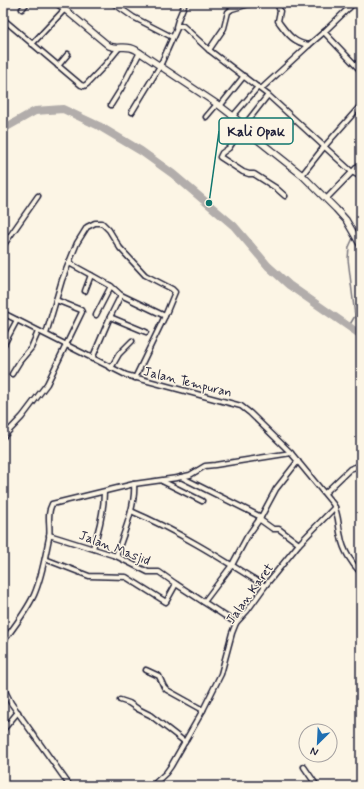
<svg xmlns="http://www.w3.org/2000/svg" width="364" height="789" font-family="Mynerve,sans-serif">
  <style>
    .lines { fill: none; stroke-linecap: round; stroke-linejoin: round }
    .stream { stroke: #78757e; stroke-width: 1.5 }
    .river { stroke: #b2adab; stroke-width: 8 }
    .street-casing { stroke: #22223b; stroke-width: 7 }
    .secondary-casing { stroke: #22223b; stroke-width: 8 }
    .street { stroke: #fcf5e5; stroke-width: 4 }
    .secondary { stroke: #fcf5e5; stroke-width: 5.5 }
    .labels { text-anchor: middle; stroke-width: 3; stroke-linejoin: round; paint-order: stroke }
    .street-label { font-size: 13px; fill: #22223b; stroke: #fcf5e5 }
    .leader { fill: none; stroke: #0f766e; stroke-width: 1.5 }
    .callout-dot { fill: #0f766e; stroke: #fcf5e5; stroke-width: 1.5 }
    .callout { fill: #fcf5e5; stroke: #0f766e; stroke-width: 1.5 }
    .callout-label { font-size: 14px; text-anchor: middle; font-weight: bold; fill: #22223b }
  </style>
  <rect width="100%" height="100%" fill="#fcf5e5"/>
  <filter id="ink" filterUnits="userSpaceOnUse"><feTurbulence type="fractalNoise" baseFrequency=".025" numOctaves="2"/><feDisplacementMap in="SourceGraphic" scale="8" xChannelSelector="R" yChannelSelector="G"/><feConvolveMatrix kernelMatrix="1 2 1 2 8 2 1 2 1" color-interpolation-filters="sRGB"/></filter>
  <g filter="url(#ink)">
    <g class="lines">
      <g class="stream">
        <path d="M355,233L360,221L361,214"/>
        <path d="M349,326L355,316L348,259L349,247L353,238"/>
      </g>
      <path class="river" d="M3,129L35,111L63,109L99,126L141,151L173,174L234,226L268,266L289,285L361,335"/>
      <defs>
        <g id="street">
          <path d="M113,3L133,17L172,37"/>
          <path d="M277,3L280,11L278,21C287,33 293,43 309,45"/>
          <path d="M344,3L349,8"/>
          <path d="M22,9L27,3"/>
          <path d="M3,19L81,85L84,86L87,84L106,64L119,48"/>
          <path d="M176,27L178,20L185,3"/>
          <path d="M324,32L361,71"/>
          <path d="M32,44L65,9"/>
          <path d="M209,50L224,28L228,12L232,9L253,3"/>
          <path d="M58,66L68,54"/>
          <path d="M261,89L309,45L324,32L354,3"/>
          <path d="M268,95L243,127L229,148L222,153L220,157L243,172L249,174H254L276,188L285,196"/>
          <path d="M111,105L121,89L140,52"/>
          <path d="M220,106L244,76"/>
          <path d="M132,112L160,66L178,26H183L209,50L268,95L352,172L361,177"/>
          <path d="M233,116L258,87"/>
          <path d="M206,117L217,104"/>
          <path d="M302,175L324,147L361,105"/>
          <path d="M327,198L361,163"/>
          <path d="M3,246L38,196"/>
          <path d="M69,263L111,286L121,295L165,316"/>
          <path d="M85,291L91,275"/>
          <path d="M3,313L126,375L241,406L250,413L291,453"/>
          <path d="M96,315L111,286"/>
          <path d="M359,315H361"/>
          <path d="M110,317L146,332"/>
          <path d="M46,334L62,280L77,243L87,227L95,223H102L109,230L120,248L145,275L172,289L175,292L165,316L135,378"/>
          <path d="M3,346L17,320"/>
          <path d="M92,359L110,317L121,295"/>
          <path d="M111,368L119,354L132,341"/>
          <path d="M12,374L20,361L31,348L38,332"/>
          <path d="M3,437L22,417L47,384L82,312L81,310L56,300"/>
          <path d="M181,477L261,517"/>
          <path d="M162,481L202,501"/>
          <path d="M325,493L350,469L361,465"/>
          <path d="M131,511C178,531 222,559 265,586"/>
          <path d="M259,519L273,529H279L299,544"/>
          <path d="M49,535L116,556L148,572H159L176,584L236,623"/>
          <path d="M93,548C99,530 104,512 104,492"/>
          <path d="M116,556C123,535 136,506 134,484"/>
          <path d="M45,559L89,576L126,577L166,602L176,584"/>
          <path d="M204,602L232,565L247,537L261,517L276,489L298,461"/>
          <path d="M3,642C14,627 26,612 34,595C42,577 45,557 49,538C51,526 46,515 52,504L134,484L177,478L190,475L205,466L215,465L291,453L333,504C339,514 338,526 341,537C343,550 352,564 361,573"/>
          <path d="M146,670L159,676L164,687L167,690L203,710"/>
          <path d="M3,687L11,703L70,786"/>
          <path d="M120,700L129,703L138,709L150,715L185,742"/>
          <path d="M3,730L18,712"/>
          <path d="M304,767L317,786"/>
          <path d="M152,786L166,773L171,766L203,710L221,674L232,633L236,623L247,611L265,586L299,544L335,507"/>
        </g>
        <path id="secondary" d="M57,3L109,46C119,50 126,44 136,50L220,106L233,116L258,140L302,175L336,209L346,220L361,246"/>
      </defs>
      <use href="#street" class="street-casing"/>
      <use href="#secondary" class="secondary-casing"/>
      <use href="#street" class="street"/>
      <use href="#secondary" class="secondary"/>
    </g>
  </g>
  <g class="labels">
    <g class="street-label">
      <text transform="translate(188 381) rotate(14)" y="5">Jalan Tempuran</text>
      <text transform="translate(115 547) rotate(21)" y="5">Jalan Masjid</text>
      <text transform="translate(249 593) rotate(-54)" y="5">Jalan Karet</text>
    </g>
  </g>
  <path class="leader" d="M209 203L219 131"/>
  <circle class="callout-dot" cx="209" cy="203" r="4"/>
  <rect class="callout" x="219" y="118" width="74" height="26" rx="4"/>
  <g class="callout-label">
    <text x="256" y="136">Kali Opak</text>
  </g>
  <rect width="364" height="789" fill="none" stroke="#fcf5e5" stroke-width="16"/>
  <rect x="8" y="8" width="348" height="773" fill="none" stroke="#22223b" stroke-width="1.5" filter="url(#ink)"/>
  <g transform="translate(318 743) rotate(204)"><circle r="19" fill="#fcf5e5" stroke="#a5a1a1"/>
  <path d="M0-3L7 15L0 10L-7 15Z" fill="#1f6fb2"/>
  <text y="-6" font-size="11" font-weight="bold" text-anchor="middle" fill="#22223b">N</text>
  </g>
</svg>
